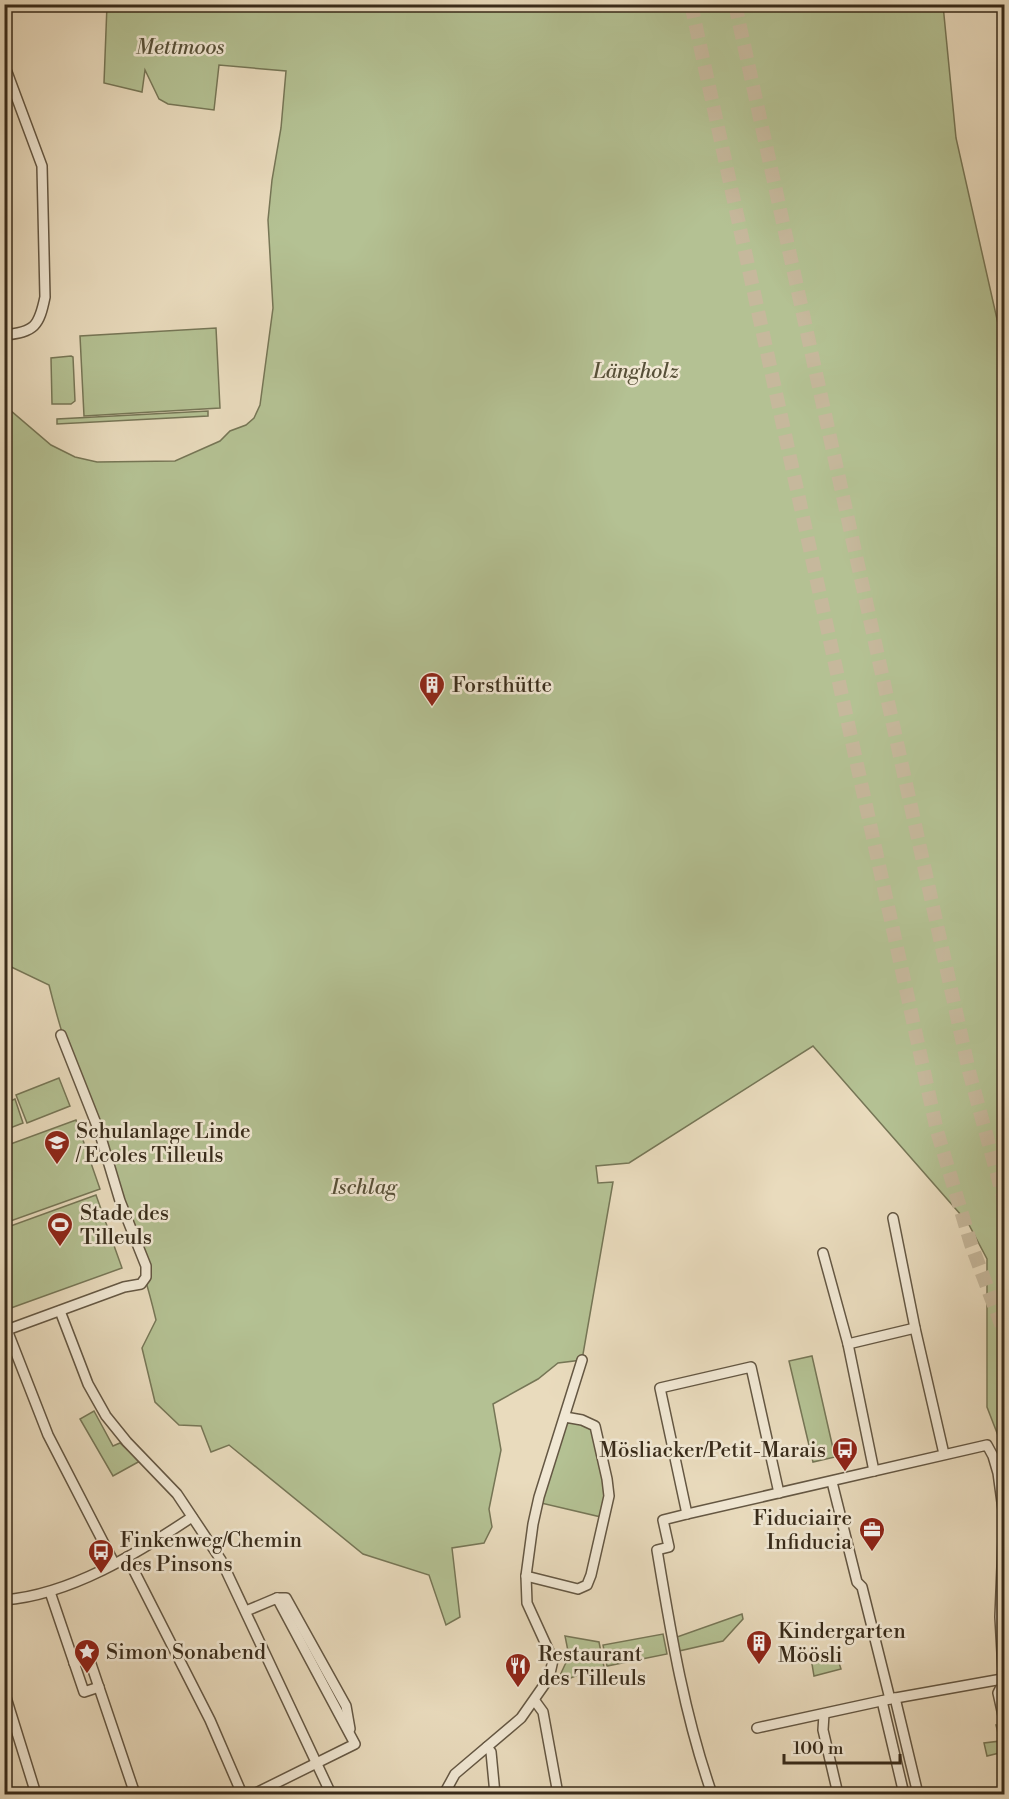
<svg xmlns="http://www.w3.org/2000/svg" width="1009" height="1799" font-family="'Libre Bodoni',serif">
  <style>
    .green { fill: #b4c193; stroke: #767656; stroke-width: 1.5 }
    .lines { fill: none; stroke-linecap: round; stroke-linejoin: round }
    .highway-tunnel { stroke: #c6b89c; stroke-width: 14; stroke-dasharray: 14 7; stroke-linecap: butt }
    .minor-casing { stroke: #645743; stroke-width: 12 }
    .minor { stroke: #f1e8d4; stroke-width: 9 }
    .labels { text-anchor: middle; stroke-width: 5; stroke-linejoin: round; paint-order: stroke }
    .park-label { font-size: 21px; font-style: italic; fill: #575038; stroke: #f1e8d4 }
    .poi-label { font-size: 21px; fill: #382b1a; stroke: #f1e8d4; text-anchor: start }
  </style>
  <rect width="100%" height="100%" fill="#e9dbbd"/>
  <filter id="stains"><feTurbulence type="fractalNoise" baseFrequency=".00333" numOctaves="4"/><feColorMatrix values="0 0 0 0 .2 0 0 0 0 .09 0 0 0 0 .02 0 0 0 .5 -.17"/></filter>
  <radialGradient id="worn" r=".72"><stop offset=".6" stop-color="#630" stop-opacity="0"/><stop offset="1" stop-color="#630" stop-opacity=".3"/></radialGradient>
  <g class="green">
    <path d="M107,5H943L956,138L1004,350V1451L987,1407V1259L968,1223L813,1046L629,1163L596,1166L598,1183L613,1182L582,1360L558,1363L538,1379L493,1404L501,1450L489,1509L492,1527L484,1543L452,1548L460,1617L446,1625L429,1575L363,1554L229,1445L211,1452L201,1426L179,1425L155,1402L142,1348L156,1320C129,1206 77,1099 49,985L5,964L4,405L51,445L75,457L97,462L175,461L220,441L230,431L246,425L254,418L260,405L273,308L268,220L272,180L281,128L286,71L219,65L214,110L168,104L159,99L145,70L142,92L104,83Z"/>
    <path d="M216,328L220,408L84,416L80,336Z"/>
    <path d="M71,356L73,357L75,401L71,404H52L51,358Z"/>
    <path d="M208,411V416L57,424V419Z"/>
    <path d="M59,1078L70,1106L27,1123L16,1095Z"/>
    <path d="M15,1099L23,1123L5,1130V1103Z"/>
    <path d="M76,1120L100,1189L5,1223V1146Z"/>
    <path d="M96,1195L122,1268L11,1308L5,1289V1228Z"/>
    <path d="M812,1356L835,1457L813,1462L789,1361Z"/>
    <path d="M94,1411L113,1446L120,1443L140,1461L113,1476L80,1419Z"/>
    <path d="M572,1421L589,1426L592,1430L606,1495L601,1517L541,1503L565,1425Z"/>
    <path d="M742,1614L743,1619L723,1641L679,1651L677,1637Z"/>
    <path d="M663,1634L667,1654L607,1666L603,1645Z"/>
    <path d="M565,1636L599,1642L604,1667L590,1670L556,1684L569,1656Z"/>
    <path d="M835,1651L841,1669L814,1676L811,1658Z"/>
    <path d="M996,1725H1000L1004,1750L1003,1752L987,1756L984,1743L1000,1741Z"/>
  </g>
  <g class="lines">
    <g class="highway-tunnel">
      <path d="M691,4L937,1131L971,1244L1004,1332"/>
      <path d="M735,4L969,1071L1004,1200"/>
    </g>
    <defs>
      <g id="minor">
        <path d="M4,335C35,332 39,326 45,297L42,166L7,72"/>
        <path d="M893,1218L915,1328L944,1454"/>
        <path d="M823,1253L848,1344L874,1471"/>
        <path d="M60,1311L88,1384L106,1416L127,1442L177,1494L221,1560L331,1794"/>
        <path d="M7,1330L48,1435L114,1563"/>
        <path d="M4,1331L124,1287L141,1284L146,1277V1266L120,1201L99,1131L61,1035"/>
        <path d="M848,1344L915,1328"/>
        <path d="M832,1482L857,1582L862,1587L890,1699"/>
        <path d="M687,1514L660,1388L751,1367L779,1493"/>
        <path d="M127,1557L210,1720L242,1794"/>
        <path d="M526,1576L578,1589L587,1585L591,1575L609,1496L607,1479L595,1426L582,1420L565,1417"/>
        <path d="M50,1592L84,1692L99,1687"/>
        <path d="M277,1598H286L346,1706L350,1729"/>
        <path d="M4,1600C70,1595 138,1553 192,1517"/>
        <path d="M246,1611L277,1598L355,1744L254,1794"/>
        <path d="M74,1663L89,1658L135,1794"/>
        <path d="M4,1691L36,1794"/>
        <path d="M895,1698L918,1794"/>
        <path d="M535,1701L543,1712L558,1794"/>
        <path d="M882,1701L904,1794"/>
        <path d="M824,1714L823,1730L838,1794"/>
        <path d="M757,1728L890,1699L1002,1679"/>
        <path d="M487,1747L491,1752L495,1794"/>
        <path d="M444,1794L455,1774L521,1718L549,1678L553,1660L527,1603L526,1576L533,1524L539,1497L582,1360"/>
        <path d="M712,1794C684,1714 671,1634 657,1550L669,1547L663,1520L687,1514L987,1445L993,1456L998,1473L1004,1517L1000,1617L1003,1671L1002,1685L998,1693L1004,1720"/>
      </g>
    </defs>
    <use href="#minor" class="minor-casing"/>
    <use href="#minor" class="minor"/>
  </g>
  <defs>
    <symbol id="building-pin" viewBox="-11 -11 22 30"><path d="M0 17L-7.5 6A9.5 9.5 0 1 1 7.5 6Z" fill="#8f2418" stroke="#f1e8d4"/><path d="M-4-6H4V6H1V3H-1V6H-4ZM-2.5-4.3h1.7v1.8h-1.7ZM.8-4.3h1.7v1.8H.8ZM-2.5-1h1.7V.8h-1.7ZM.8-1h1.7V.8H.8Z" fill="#fff"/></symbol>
    <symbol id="school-pin" viewBox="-11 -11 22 30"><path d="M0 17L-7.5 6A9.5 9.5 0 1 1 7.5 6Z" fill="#8f2418" stroke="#f1e8d4"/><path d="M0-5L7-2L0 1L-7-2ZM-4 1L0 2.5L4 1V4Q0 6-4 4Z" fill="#fff"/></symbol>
    <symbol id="stadium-pin" viewBox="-11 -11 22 30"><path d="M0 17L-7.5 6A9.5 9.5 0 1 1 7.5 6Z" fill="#8f2418" stroke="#f1e8d4"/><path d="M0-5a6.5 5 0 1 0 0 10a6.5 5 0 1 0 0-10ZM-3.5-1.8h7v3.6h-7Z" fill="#fff"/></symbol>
    <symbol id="bus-pin" viewBox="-11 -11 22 30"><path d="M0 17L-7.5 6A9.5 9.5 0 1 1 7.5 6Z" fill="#8f2418" stroke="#f1e8d4"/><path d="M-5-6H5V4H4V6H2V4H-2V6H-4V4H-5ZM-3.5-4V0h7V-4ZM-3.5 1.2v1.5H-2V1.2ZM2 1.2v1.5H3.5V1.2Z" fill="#fff"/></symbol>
    <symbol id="office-pin" viewBox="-11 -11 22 30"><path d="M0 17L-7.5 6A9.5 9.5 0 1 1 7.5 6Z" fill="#8f2418" stroke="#f1e8d4"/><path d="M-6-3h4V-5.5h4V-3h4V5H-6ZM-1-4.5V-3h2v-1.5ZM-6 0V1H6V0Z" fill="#fff"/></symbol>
    <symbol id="sight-pin" viewBox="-11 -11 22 30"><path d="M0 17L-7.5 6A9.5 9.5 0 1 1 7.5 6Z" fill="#8f2418" stroke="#f1e8d4"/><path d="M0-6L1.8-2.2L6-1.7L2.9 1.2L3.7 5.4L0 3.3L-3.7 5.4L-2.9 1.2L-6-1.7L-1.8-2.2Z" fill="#fff"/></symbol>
    <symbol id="restaurant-pin" viewBox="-11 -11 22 30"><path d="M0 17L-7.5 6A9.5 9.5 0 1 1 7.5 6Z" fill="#8f2418" stroke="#f1e8d4"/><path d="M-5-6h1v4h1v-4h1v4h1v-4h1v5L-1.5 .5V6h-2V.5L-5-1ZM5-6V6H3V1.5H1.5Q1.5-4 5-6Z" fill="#fff"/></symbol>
  </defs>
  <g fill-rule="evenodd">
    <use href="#building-pin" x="417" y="670" width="30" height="40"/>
    <use href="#school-pin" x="42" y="1128" width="30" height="40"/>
    <use href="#stadium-pin" x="45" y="1210" width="30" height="40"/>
    <use href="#bus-pin" x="830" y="1435" width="30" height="40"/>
    <use href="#office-pin" x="857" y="1515" width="30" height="40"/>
    <use href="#bus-pin" x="86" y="1537" width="30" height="40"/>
    <use href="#building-pin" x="744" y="1628" width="30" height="40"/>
    <use href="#sight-pin" x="72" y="1637" width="30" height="40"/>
    <use href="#restaurant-pin" x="503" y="1651" width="30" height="40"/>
  </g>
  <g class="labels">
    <g class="park-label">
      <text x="180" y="54">Mettmoos</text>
      <text x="636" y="378">Längholz</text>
      <text x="364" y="1194">Ischlag</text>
    </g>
    <g class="poi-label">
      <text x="452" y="692">Forsthütte</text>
      <text x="76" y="1138">Schulanlage Linde<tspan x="76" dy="24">/ Ecoles Tilleuls</tspan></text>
      <text x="80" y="1220">Stade des<tspan x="80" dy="24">Tilleuls</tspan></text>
      <text x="826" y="1457" text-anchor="end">Mösliacker/Petit-Marais</text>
      <text x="852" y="1525" text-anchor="end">Fiduciaire<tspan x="852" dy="24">Infiducia</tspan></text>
      <text x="120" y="1547">Finkenweg/Chemin<tspan x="120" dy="24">des Pinsons</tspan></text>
      <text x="778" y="1638">Kindergarten<tspan x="778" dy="24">Möösli</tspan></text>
      <text x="106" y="1659">Simon Sonabend</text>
      <text x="538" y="1661">Restaurant<tspan x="538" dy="24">des Tilleuls</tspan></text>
    </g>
  </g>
  <rect width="1009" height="1799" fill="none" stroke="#e9dbbd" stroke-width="24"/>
  <rect x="6" y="6" width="997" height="1787" fill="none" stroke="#382b1a" stroke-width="3"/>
  <rect x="12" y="12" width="985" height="1775" fill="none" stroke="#382b1a" stroke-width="1.5"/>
  <path d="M784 1754v9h116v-9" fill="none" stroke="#382b1a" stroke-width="3"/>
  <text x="793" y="1754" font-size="18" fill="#382b1a" stroke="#f1e8d4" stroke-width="4.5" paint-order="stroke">100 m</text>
  <rect width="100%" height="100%" filter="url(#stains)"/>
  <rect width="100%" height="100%" fill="url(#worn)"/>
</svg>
